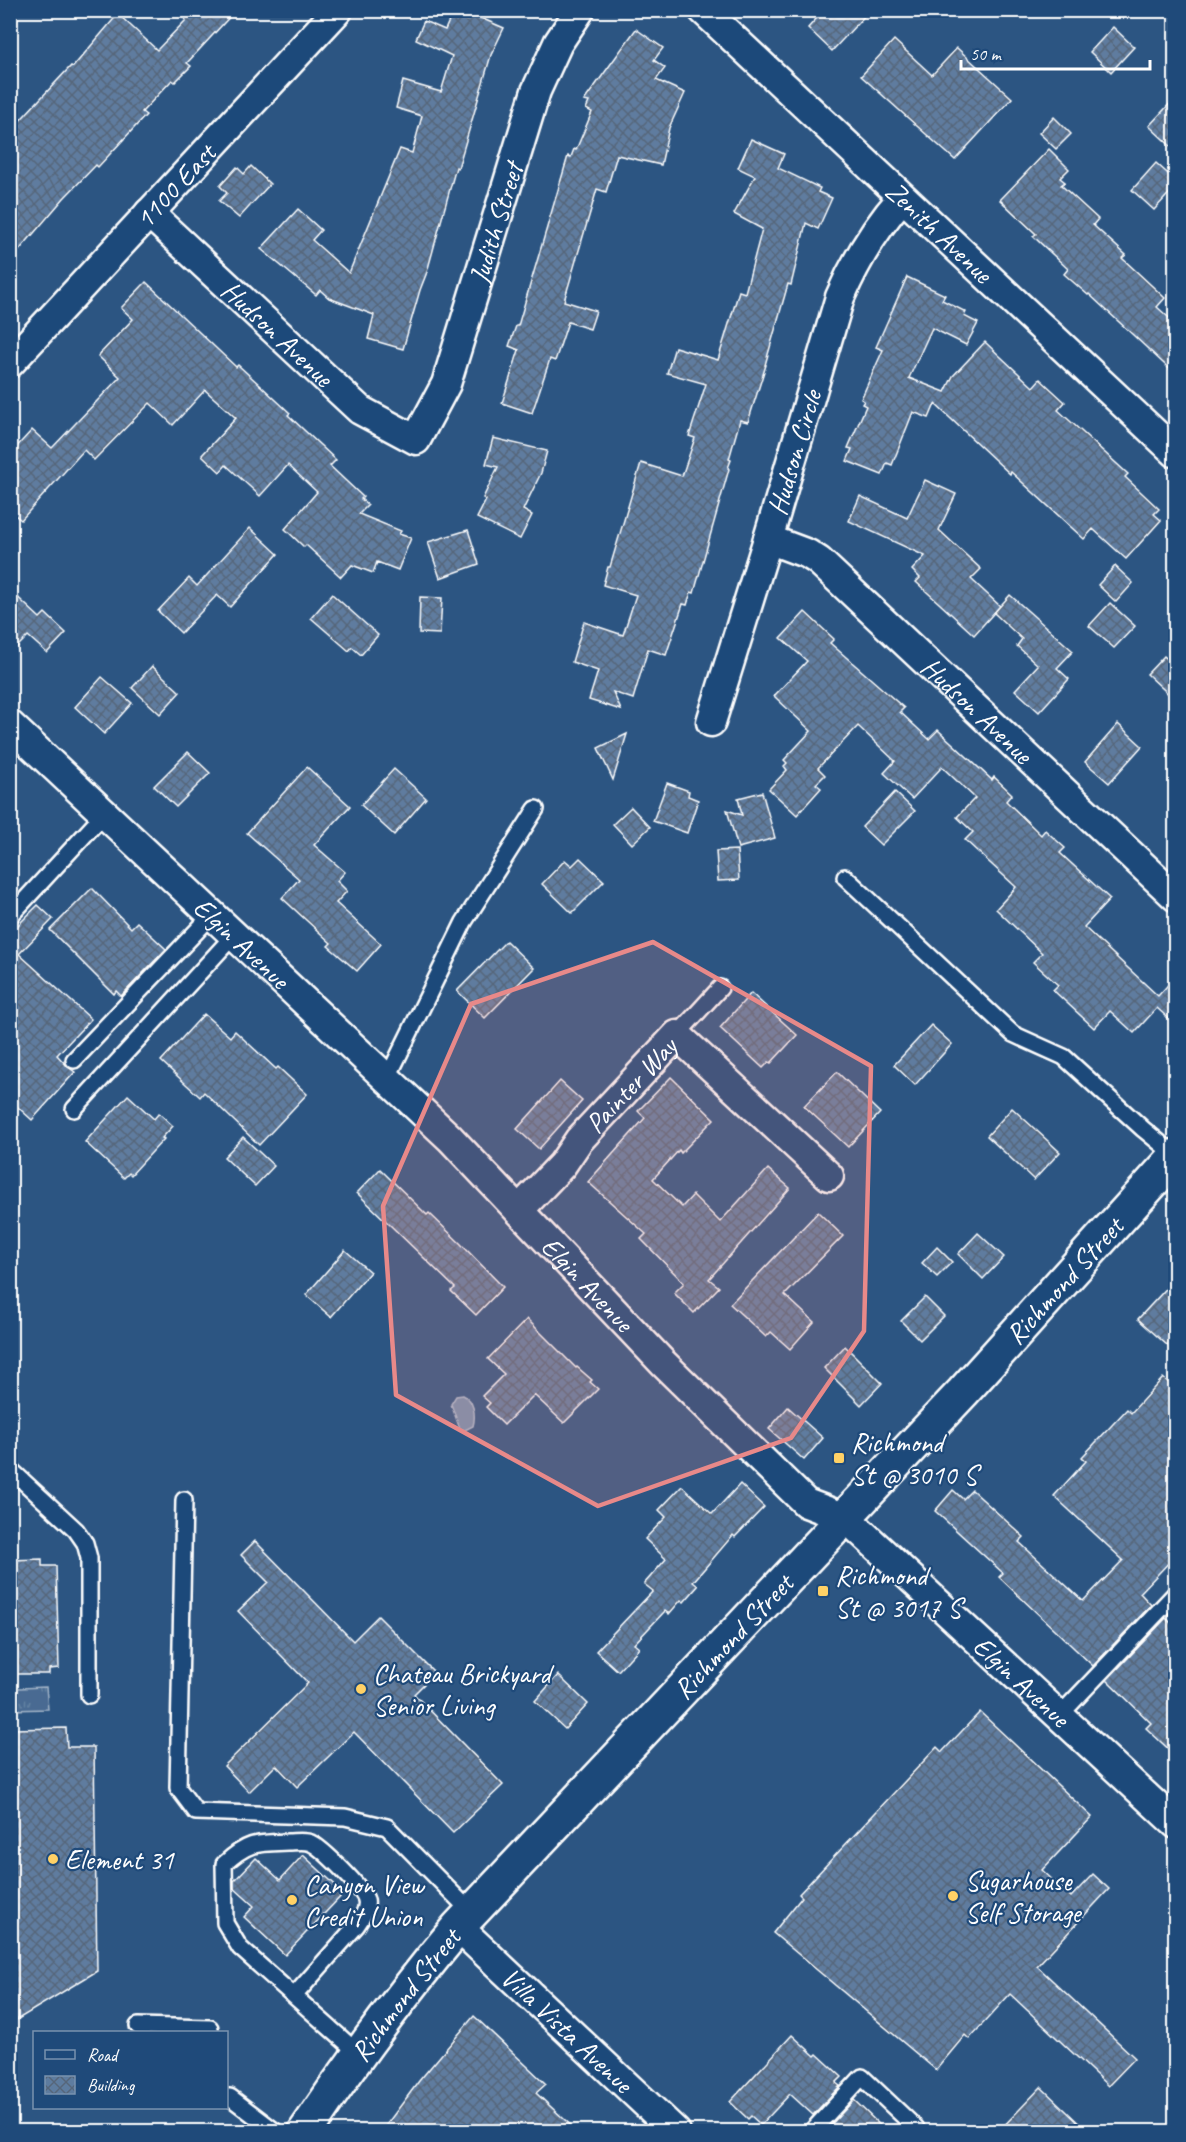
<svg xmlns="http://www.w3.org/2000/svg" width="1186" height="2142" font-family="Caveat,sans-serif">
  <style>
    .grass { fill: url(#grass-tufts); stroke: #a4b5c8; stroke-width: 1.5 }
    .water { fill: #748fad; stroke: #acbcce; stroke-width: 1.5 }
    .building { fill: url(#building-cross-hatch); stroke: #fff; stroke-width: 1.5 }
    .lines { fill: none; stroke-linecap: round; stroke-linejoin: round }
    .service-casing { stroke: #fff; stroke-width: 20 }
    .minor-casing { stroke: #fff; stroke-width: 33 }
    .secondary-casing { stroke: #fff; stroke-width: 38 }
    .service { stroke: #1f4a7a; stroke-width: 15 }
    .minor { stroke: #1f4a7a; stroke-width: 28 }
    .secondary { stroke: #1f4a7a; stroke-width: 33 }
    .marked { fill: #e88989; fill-opacity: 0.2; stroke: #e88989; stroke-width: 4.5; stroke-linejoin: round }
    .poi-dot { fill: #ffd166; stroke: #1f4a7a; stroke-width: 2 }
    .labels { text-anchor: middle; stroke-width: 4.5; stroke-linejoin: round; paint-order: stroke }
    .street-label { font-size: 28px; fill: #fff; stroke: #1f4a7a }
    .poi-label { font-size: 28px; fill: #fff; stroke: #1f4a7a; text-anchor: start }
  </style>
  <defs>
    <pattern id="grass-tufts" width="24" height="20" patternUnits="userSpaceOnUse" patternTransform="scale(1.5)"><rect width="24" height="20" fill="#486b92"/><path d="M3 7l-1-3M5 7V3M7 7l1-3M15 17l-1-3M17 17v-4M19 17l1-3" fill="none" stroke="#6381a2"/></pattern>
    <pattern id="building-cross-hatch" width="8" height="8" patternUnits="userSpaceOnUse" patternTransform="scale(1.5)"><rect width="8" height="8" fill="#5e7c9f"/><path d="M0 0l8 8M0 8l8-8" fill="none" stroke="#56667a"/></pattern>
  </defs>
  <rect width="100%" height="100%" fill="#2c5582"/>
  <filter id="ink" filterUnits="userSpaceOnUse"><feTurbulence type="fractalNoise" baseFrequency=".0167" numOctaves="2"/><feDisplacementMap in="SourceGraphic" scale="12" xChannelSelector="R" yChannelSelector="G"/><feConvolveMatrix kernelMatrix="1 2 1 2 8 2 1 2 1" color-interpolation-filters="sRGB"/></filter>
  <g filter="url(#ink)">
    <path class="grass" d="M10,1683L19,1688L46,1687L48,1709L11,1710Z"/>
    <path class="water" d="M463,1395C474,1400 476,1415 473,1426L465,1430L460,1429L451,1404L456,1396Z"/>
    <g class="building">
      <path d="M175,10H236L187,63L191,66L175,82L172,80L142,112L146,115L98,167L96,165L64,198L10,261V131L71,66L73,67L118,14L157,50L186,20Z"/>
      <path d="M824,10H870L832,51L808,28Z"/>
      <path d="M469,13L504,28L491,55L458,168L456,167L427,272L420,290L403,349L368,339L374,315L329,298L320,290L316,295L261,249L298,209L321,230L312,240L349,273L400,149L412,153L422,116L396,108L403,81L441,92L452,56L416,39L424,21L445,30L452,14L466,20Z"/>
      <path d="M1113,27L1134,47L1111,72L1090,52Z"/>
      <path d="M636,29L663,48L654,60L665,68L656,80L685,93L669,128L661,165L617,155L606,192L597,189L564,301L596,311L590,329L568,322L555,361L550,359L532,413L502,403L519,350L509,346L516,326H518L568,156L571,157L574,149L576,150L592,112L586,109L589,102L584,101Z"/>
      <path d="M894,40L932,75L957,48L1012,98L955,160L861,76Z"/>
      <path d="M1176,97V151L1149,126Z"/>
      <path d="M1054,117L1071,134L1056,149L1039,133Z"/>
      <path d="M751,139L784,154L778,168L820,188L818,192L832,198L818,229L806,223L791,285L788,284L765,365H766L748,422L740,420L729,459L731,460L728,468L729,469L694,593L691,592L687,605L683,604L666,655L648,649L633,699L613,692L621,710L589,700L598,671L572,662L584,622L623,635L636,595L603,585L608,567H610L641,463L682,476L695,438L689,436L706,384L667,373L675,347L718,360L739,291L745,293L762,229L734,214L755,176L738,168Z"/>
      <path d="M1049,149L1069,169L1060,178L1065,182L1061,185L1098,219L1093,225L1126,255L1122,258L1165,298L1157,307L1176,324V375L1089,294L1088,295L1064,274L1068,269L1033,236L1036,234L1000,200Z"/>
      <path d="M1156,163L1176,181V186L1154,210L1132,190Z"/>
      <path d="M251,166L270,184L239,218L219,201L227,193L220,186L237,167L244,174Z"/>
      <path d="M907,277L945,295L942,300L966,312L964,316L978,323L966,345L932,328L909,378L945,392L953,376L985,342L1033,387L1040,379L1065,402L1058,410L1128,474L1125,477L1159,509L1154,514L1161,520L1126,559L1093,529L1084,539L1011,472L1010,474L935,404L929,418L913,412L892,465L887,463L882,475L847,461L852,449L848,448L866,406L862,404L864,401L861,399L883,350L876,347Z"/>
      <path d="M146,282L236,367L238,365L261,386L290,413L288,415L336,460L330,466L363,497L361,499L368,505L359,514L401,531L399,534L411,538L398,570L377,562L373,573L352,565L341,577L306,545L304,547L285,529L317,492L288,465L260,496L226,465L220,472L202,455L236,418L205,390L173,425L150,403L94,460L84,450L21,520L10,511V454L32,430L52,448L120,377L98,356L133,319L121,308Z"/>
      <path d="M493,438L547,451L541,473L523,510L532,515L520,539L477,518L486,500L483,498L498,467L486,464Z"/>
      <path d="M925,480L956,494L939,530L981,569L971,579L1000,606L974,635L916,582L920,578L912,570L925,556L849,521L860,496L907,518Z"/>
      <path d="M250,528L278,554L230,607L217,595L181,633L158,611L189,578L197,586Z"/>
      <path d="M468,530L479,564L440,578L428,542Z"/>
      <path d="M1115,566L1133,583L1116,602L1098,585Z"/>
      <path d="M10,590L40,618L45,613L66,633L47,653L28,636L10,654Z"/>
      <path d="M332,594L378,635L361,655L352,647L349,651L311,618Z"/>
      <path d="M1010,595L1073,651L1057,668L1069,679L1039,712L1015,690L1038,665L1017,646L1022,639L994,613Z"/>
      <path d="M420,597L442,598L440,634L419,633Z"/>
      <path d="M1110,603L1135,626L1114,648L1089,626Z"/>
      <path d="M805,612L834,639L830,643L904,708L900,712L929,739L938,730L992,780L994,777L1012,794L1006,801L1041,835L1045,830L1065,848L1060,853L1110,899L1084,927L1158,996L1176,976V1025L1157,1008L1134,1033L1110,1011L1094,1028L1053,990L1058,985L1033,962L1042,953L996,909L1016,887L965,840L973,832L957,817L975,798L942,767L912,799L884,773L895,761L858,726L818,768L825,775L816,784L821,788L797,815L769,789L787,770L784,766L787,763L784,760L811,731L774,696L807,661L781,638Z"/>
      <path d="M1164,656L1176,667V701L1147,674Z"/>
      <path d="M152,666L180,692L160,714L132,688Z"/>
      <path d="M102,677L132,703L104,734L75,707Z"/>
      <path d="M1118,724L1142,746L1109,783L1085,762Z"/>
      <path d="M627,734L613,780L598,748Z"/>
      <path d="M188,752L210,773L176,807L154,786Z"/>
      <path d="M307,767L350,806L314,845L345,872L337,881L347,891L336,903L381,944L357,971L328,946L331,943L282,898L299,879L247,833Z"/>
      <path d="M394,769L426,798L394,835L361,805Z"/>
      <path d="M667,783L689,791L688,796L698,800L687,833L653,821Z"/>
      <path d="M762,792L775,838L738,848L727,810L742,815L738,798Z"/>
      <path d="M895,792L915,811L881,845L862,827Z"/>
      <path d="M631,807L650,827L632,844L613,824Z"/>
      <path d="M737,850L739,880L718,881L716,851Z"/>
      <path d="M580,858L604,881L572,913L542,884L565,860L572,866Z"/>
      <path d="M92,888L131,928L137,922L166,949L121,996L116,991L114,994L50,930Z"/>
      <path d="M38,905L53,919L19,954L91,1019L57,1055L68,1067L75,1072L32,1120L10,1100V933Z"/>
      <path d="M506,941L534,968L485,1018L457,991Z"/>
      <path d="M751,993L797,1035L771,1063L769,1062L763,1068L720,1028Z"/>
      <path d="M204,1014L230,1037L235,1031L276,1069L278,1067L307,1094L259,1145L204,1092L200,1097L161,1061Z"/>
      <path d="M931,1025L952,1044L915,1085L894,1065Z"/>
      <path d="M837,1072L880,1113L848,1147L804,1106Z"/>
      <path d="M671,1077L714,1119L681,1153L679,1150L653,1179L682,1207L693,1195L720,1222L768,1169L790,1188L709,1279L719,1287L694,1313L674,1293L684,1283L641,1239L646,1234L588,1182L645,1118L638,1111Z"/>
      <path d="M560,1081L582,1101L539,1149L517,1129Z"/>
      <path d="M128,1095L154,1119L159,1113L173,1126L162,1138L164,1139L131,1175L129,1173L124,1178L85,1142Z"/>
      <path d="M1012,1108L1060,1152L1034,1180L987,1136Z"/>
      <path d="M243,1137L274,1166L255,1186L224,1157Z"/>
      <path d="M380,1169L427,1215L429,1213L460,1243L503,1287L476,1315L451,1291L455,1288L357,1193Z"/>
      <path d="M818,1212L843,1236L785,1295L814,1322L790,1349L771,1332L766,1337L730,1304Z"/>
      <path d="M978,1233L1004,1257L983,1279L958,1254Z"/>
      <path d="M937,1247L952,1262L937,1277L922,1263Z"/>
      <path d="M345,1250L370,1272L331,1317L306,1295Z"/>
      <path d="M1176,1278V1353L1138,1319Z"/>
      <path d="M925,1297L944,1316L920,1340L901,1321Z"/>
      <path d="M527,1319L576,1368L577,1367L592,1380L590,1382L598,1389L564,1423L534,1395L504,1425L486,1407L490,1403L482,1396L504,1374L488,1359Z"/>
      <path d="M845,1346L882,1383L861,1405L824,1368Z"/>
      <path d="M1163,1378L1176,1389V1555L1140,1593L1151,1605L1093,1666L999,1577L1003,1573L935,1511L953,1490L963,1499L972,1490L1024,1537L1019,1542L1083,1601L1123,1560L1054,1496L1086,1461L1082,1457L1127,1409L1131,1413Z"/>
      <path d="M788,1407L823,1438L804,1460L769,1429Z"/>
      <path d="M740,1484L764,1507L735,1537L733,1535L693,1582L698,1586L684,1602L681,1600L669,1614L665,1611L634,1644L639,1648L618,1671L596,1651L653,1591L644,1584L666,1559L645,1539L666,1517L659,1510L682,1486L712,1514Z"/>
      <path d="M255,1541L353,1641L378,1616L435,1673L414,1694L503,1785L453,1833L354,1732L297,1787L276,1765L249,1792L224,1766L308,1683L238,1611L268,1582L241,1555Z"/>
      <path d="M42,1559V1566H56L59,1668L49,1669V1674H10V1560Z"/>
      <path d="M1166,1618L1176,1628V1756L1146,1728L1151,1723L1107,1680Z"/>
      <path d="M558,1675L588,1704L565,1729L535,1701Z"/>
      <path d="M980,1712L1092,1817L1042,1870L1071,1897L1093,1874L1109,1889L1037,1966L1135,2058L1108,2086L1010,1994L969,2039L965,2035L936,2070L773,1933L802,1897L799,1894L937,1747L942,1752Z"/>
      <path d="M66,1728L67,1747H94L97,1971L10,2024V1729Z"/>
      <path d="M303,1855L344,1893L285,1955L244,1917L254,1906L234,1888V1881L256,1858L280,1880Z"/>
      <path d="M474,2016L546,2084L536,2093L578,2132H381L419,2081Z"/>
      <path d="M792,2035L815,2056L817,2054L842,2077L836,2083L840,2086L813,2115L790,2094L761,2125L751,2116L748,2119L730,2102Z"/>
      <path d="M1041,2087L1088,2132H998Z"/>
      <path d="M854,2100L887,2132H830L827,2129Z"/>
    </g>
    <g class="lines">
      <defs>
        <g id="service">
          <path d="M10,751L23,737"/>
          <path d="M845,877L1013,1034L1064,1057L1143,1129L1176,1156"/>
          <path d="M10,916L105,813"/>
          <path d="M677,1035L720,988"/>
          <path d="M74,1060L213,914"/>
          <path d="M388,1077L464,922L536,809"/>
          <path d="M74,1109L235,934"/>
          <path d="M10,1469L76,1530L85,1543L89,1558V1695"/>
          <path d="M184,1500L178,1788L196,1812L345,1817L387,1827L472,1913"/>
          <path d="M1060,1715L1176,1593"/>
          <path d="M294,1996L357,1925C362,1918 368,1908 366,1900C364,1889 322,1848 311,1843C305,1840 294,1842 288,1842C256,1843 248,1842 224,1864L225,1923L240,1948L358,2053"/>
          <path d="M138,2026L210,2028V2032"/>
          <path d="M226,2097H230L276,2132"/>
          <path d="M811,2132L862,2077L916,2128L912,2132"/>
        </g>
        <g id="minor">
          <path id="s1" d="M703,10L1176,453"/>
          <path id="s2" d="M149,213L360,410L416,440L446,384L536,91L558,43L580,10"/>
          <path id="s3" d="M10,363L338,10"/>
          <path id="s4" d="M768,539L808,554L819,561L1176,897"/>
          <path id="s5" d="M711,722L768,539L840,297C856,260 875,228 902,198"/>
          <path id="s6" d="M10,725L450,1138L663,1363L806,1503L846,1518L1176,1824"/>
          <path id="s7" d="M519,1210L562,1165L579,1140L677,1035L829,1176"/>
          <path id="s8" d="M458,1927L676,2132"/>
        </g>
        <g id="secondary">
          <path id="s9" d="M305,2132C353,2060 403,1993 458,1927L963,1392L1176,1156"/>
        </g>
      </defs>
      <use href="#service" class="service-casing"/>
      <use href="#minor" class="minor-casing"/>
      <use href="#secondary" class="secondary-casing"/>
      <use href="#service" class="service"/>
      <use href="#minor" class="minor"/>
      <use href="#secondary" class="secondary"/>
    </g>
  </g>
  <path class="marked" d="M653,942L871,1066L864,1331L791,1438L598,1506L396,1395L383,1206L471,1004Z"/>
  <g class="poi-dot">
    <rect x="833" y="1452" width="12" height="12" rx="3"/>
    <rect x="817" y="1585" width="12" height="12" rx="3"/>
    <circle cx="361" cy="1689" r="6"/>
    <circle cx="53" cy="1859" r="6"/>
    <circle cx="953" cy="1896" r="6"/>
    <circle cx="292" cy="1900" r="6"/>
  </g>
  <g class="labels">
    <g class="street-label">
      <text dy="10" stroke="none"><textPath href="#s3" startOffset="242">1100 East</textPath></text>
      <text dy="10" stroke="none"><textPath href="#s2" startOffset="584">Judith Street</textPath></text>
      <text dy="10" stroke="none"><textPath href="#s1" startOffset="324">Zenith Avenue</textPath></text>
      <text dy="10" stroke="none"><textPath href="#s2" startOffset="176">Hudson Avenue</textPath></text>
      <text dy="10" stroke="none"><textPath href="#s5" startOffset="282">Hudson Circle</textPath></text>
      <text dy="10" stroke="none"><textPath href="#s4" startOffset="273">Hudson Avenue</textPath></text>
      <text dy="10" stroke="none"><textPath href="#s6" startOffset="318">Elgin Avenue</textPath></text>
      <text dy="10" stroke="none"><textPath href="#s7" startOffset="168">Painter Way</textPath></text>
      <text dy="10" stroke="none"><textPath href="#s9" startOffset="1142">Richmond Street</textPath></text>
      <text dy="10" stroke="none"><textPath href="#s6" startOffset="804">Elgin Avenue</textPath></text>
      <text dy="10" stroke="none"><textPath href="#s9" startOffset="656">Richmond Street</textPath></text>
      <text dy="10" stroke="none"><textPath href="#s6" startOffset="1396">Elgin Avenue</textPath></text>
      <text dy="10" stroke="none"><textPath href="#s9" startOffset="170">Richmond Street</textPath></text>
      <text dy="10" stroke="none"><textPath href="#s8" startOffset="150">Villa Vista Avenue</textPath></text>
    </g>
    <g class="poi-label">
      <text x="851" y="1452">Richmond<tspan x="851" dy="32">St @ 3010 S</tspan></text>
      <text x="835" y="1585">Richmond<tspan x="835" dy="32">St @ 3017 S</tspan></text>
      <text x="373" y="1683">Chateau Brickyard<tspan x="373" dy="32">Senior Living</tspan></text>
      <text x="65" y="1869">Element 31</text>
      <text x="965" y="1890">Sugarhouse<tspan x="965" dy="32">Self Storage</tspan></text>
      <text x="304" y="1894">Canyon View<tspan x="304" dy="32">Credit Union</tspan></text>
    </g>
  </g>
  <rect width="1186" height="2142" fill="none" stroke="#1f4a7a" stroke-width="36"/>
  <rect x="18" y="18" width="1150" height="2106" fill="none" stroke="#fff" stroke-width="2" filter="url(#ink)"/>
  <rect x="33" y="2031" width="195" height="78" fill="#1f4a7a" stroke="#7992af" stroke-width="1.5"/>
  <rect x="45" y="2050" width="30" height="9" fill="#1f4a7a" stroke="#7992af" stroke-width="1.5"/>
  <text x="87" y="2061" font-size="18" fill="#ffffff">Road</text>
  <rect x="45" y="2076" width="30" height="18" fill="url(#building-cross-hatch)" stroke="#7992af" stroke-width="1.5"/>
  <text x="87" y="2091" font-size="18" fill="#ffffff">Building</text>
  <path d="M961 60v9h189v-9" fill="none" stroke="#ffffff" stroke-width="3"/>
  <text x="970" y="60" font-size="18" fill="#ffffff" stroke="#1f4a7a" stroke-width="4.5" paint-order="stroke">50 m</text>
</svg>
